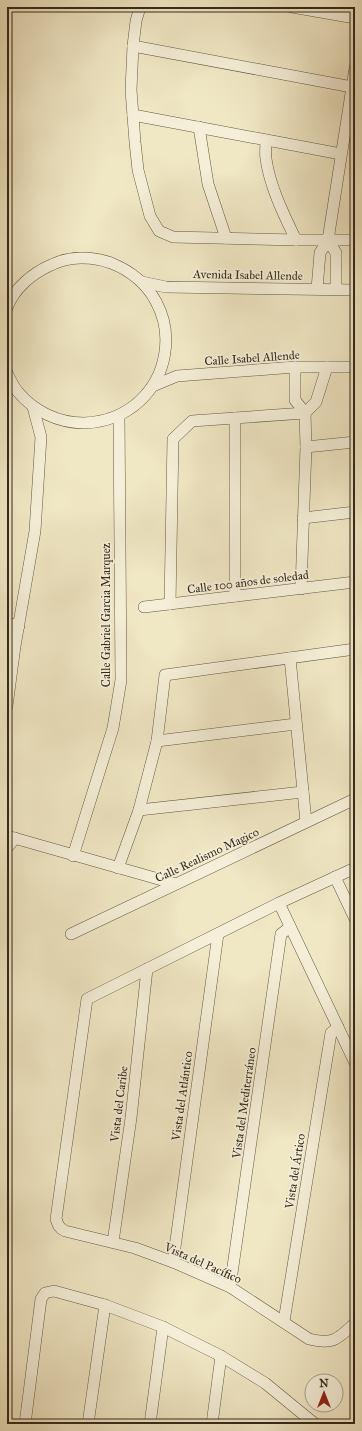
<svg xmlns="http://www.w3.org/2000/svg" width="362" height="1431" font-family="'IM FELL Great Primer',serif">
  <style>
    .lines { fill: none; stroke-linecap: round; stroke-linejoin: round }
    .minor-casing { stroke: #635844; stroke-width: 12 }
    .minor { stroke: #f5efd9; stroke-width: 11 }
    .labels { text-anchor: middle; stroke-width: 3.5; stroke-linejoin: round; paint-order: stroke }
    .street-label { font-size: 12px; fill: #34281a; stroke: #f5efd9 }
  </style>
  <rect width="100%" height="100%" fill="#f0e7c4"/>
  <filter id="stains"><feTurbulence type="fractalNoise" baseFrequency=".005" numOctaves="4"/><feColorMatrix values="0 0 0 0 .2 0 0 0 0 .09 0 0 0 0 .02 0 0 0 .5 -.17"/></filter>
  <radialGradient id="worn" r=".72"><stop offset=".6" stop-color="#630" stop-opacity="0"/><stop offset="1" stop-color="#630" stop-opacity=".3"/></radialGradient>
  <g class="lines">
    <defs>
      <g id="minor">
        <path d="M140,7L136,21L133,46L131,90L135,142L138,170L150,216L159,231L173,237L296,240H355"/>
        <path d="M292,7L355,18"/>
        <path d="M133,46L352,87"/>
        <path d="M133,115L341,154"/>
        <path d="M199,127L208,184L226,238"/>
        <path d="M266,140C266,146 265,153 266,159C270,187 284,215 296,240"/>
        <path d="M328,240L336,253V289"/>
        <path d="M142,282L166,287L355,290"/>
        <path d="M317,289L320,253L328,240L355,68"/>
        <path d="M7,308C14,288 33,273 51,265C69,256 92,256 111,263C197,297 177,419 84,423C58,423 34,411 18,392C13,386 10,379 7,373"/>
        <path d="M295,367V400L305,413L306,447L301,589"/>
        <path d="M153,386L177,376L295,367H355"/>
        <path d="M305,413L316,402L327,367"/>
        <path d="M235,418V596"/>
        <path d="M306,447L355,442"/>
        <path d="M303,518L355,512"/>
        <path d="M170,604L173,439L192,421L305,413"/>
        <path d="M144,607L355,582"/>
        <path d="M7,623L19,626"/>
        <path d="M290,658L306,822"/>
        <path d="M7,706L15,646L35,531L41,437L33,407"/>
        <path d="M157,741L296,724"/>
        <path d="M139,810L303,792"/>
        <path d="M7,836L176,884"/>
        <path d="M7,848L15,838"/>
        <path d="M73,856L113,728L121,680L119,415"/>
        <path d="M118,868L139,810L157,741L165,675L355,649"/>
        <path d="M355,868L279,903L87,999L56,1219C58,1225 59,1228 65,1231L135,1248L173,1262L230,1287L309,1339C333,1345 338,1339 355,1323"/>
        <path d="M335,877L355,919"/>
        <path d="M279,903L355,1063"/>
        <path d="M71,934L355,799"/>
        <path d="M113,1242L131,1118L147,969"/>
        <path d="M173,1262L218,934"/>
        <path d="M230,1287L281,934L290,927"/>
        <path d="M284,1321L331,1033L338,1027"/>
        <path d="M25,1424L41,1299L45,1293L54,1291L105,1305L163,1327L221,1356L265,1383L315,1424"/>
        <path d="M88,1424L105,1305"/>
        <path d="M150,1424L163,1327"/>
        <path d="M212,1424L221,1356"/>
      </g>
    </defs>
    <use href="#minor" class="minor-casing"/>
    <use href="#minor" class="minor"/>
  </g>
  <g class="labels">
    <g class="street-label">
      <text transform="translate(248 275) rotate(1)" y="4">Avenida Isabel Allende</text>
      <text transform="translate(252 358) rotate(-4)" y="4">Calle Isabel Allende</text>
      <text transform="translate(248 582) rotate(-7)" y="4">Calle 100 años de soledad</text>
      <text transform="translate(106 615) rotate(-90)" y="4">Calle Gabriel Garcia Marquez</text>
      <text transform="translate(207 855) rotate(-25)" y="4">Calle Realismo Magico</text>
      <text transform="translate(182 1096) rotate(-82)" y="4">Vista del Atlántico</text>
      <text transform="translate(244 1103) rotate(-82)" y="4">Vista del Mediterráneo</text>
      <text transform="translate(119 1104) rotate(-83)" y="4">Vista del Caribe</text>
      <text transform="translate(295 1171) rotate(-81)" y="4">Vista del Ártico</text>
      <text transform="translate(203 1263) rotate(24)" y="4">Vista del Pacífico</text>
    </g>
  </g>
  <rect width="362" height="1431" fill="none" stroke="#f0e7c4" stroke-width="24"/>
  <rect x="8" y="8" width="346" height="1415" fill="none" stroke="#34281a" stroke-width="2"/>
  <rect x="12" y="12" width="338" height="1407" fill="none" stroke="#34281a"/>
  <g transform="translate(324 1393)"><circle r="19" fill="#f5efd9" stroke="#a89f8d"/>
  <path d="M0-3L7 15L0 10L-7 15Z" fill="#8f2418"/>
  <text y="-6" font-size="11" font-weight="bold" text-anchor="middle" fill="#34281a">N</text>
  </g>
  <rect width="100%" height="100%" filter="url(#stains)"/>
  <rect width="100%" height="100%" fill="url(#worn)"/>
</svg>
